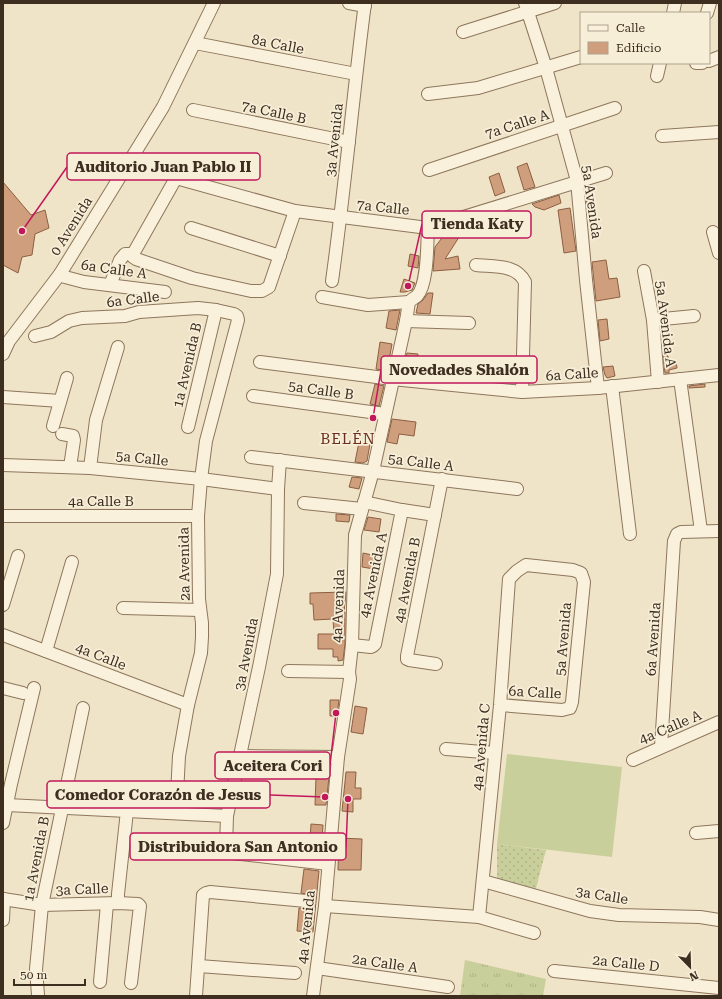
<svg xmlns="http://www.w3.org/2000/svg" width="722" height="999" font-family="'Roboto Serif',serif">
  <style>
    .grass { fill: url(#grass-tufts) }
    .park { fill: url(#park-dots) }
    .pitch { fill: #c9cf9b }
    .building { fill: #cf9f7d; stroke: #8d5f41 }
    .lines { fill: none; stroke-linecap: round; stroke-linejoin: round }
    .minor-casing { stroke: #8d765c; stroke-width: 14 }
    .minor { stroke: #faf1dc; stroke-width: 12 }
    .labels { text-anchor: middle; stroke-width: 3.5; stroke-linejoin: round; paint-order: stroke }
    .street-label { font-size: 14px; fill: #3d2e20; stroke: #f7eed8 }
    .neighbourhood-label { font-size: 15px; letter-spacing: 1px; fill: #6b2e1e; stroke: #f7eed8 }
    .leader { fill: none; stroke: #c2185b; stroke-width: 1.5 }
    .callout-dot { fill: #c2185b; stroke: #f7eed8; stroke-width: 1.5 }
    .callout { fill: #f7eed8; stroke: #c2185b; stroke-width: 1.5 }
    .callout-label { font-size: 15px; text-anchor: middle; font-weight: bold; fill: #3d2e20 }
  </style>
  <defs>
    <pattern id="grass-tufts" width="24" height="20" patternUnits="userSpaceOnUse"><rect width="24" height="20" fill="#c9cf9b"/><path d="M3 7l-1-3M5 7V3M7 7l1-3M15 17l-1-3M17 17v-4M19 17l1-3" fill="none" stroke="#aeb285"/></pattern>
    <pattern id="park-dots" width="8" height="8" patternUnits="userSpaceOnUse"><rect width="8" height="8" fill="#c9cf9b"/><path d="M2 2h.1M6 6h.1" fill="none" stroke="#aeb285" stroke-width="1.8" stroke-linecap="round"/></pattern>
  </defs>
  <rect width="100%" height="100%" fill="#f0e4c8"/>
  <path class="grass" d="M465,960L546,979L543,996H460Z"/>
  <path class="park" d="M497,844L546,850L535,892L497,881Z"/>
  <path class="pitch" d="M507,754L622,767L612,857L497,844Z"/>
  <g class="building">
    <path d="M527,163L535,187L524,190L517,167Z"/>
    <path d="M499,173L505,192L495,196L489,177Z"/>
    <path d="M3,182L31,215L45,210L49,228L35,234L32,255L22,257L18,273L3,265Z"/>
    <path d="M559,195L561,203L544,210L535,207L532,204Z"/>
    <path d="M593,197L595,209L587,210L586,199Z"/>
    <path d="M570,208L576,251L564,253L558,210Z"/>
    <path d="M457,227L463,231L445,259L458,256L460,269L433,271L435,247L448,230Z"/>
    <path d="M410,254L419,256L418,268L408,266Z"/>
    <path d="M606,260L609,279L617,278L620,297L596,301L592,262Z"/>
    <path d="M404,279L415,283L412,290L405,292H400Z"/>
    <path d="M428,293H433L430,314L416,313L418,304L423,300Z"/>
    <path d="M400,310L396,330L386,328L389,311Z"/>
    <path d="M607,319L609,339L600,341L598,320Z"/>
    <path d="M380,342L392,344L387,371L376,369Z"/>
    <path d="M407,353L418,354L416,370L403,369Z"/>
    <path d="M663,356H668V362L676,361L677,368L669,370V373H665Z"/>
    <path d="M613,366L615,376L607,378L605,375L603,367Z"/>
    <path d="M375,384L384,386L379,406L370,404Z"/>
    <path d="M705,384V387L689,388V386Z"/>
    <path d="M392,419L416,422L414,436L399,434L397,444L387,442Z"/>
    <path d="M359,442L370,444L367,461L363,463L355,462Z"/>
    <path d="M352,477L362,478L359,489L349,487Z"/>
    <path d="M336,514L350,515L349,522L336,521Z"/>
    <path d="M368,517L381,519L379,532L364,530Z"/>
    <path d="M363,553L377,556L374,569L362,567Z"/>
    <path d="M346,592L344,613L345,612V644L343,660L338,661V657H333V649H318V634H334L333,619L314,620L313,604H310V593Z"/>
    <path d="M330,700H339L337,716H330Z"/>
    <path d="M355,706L367,708L363,734L351,732Z"/>
    <path d="M346,772H356L355,788H361V799H353V812L342,811Z"/>
    <path d="M316,777H329L326,805H315Z"/>
    <path d="M311,824L323,825L321,853L317,855L301,853L303,839L310,840Z"/>
    <path d="M339,838L362,839L361,870H338Z"/>
    <path d="M304,869L319,871L313,932L297,931L299,908H309L312,906L313,902L311,895L301,893Z"/>
  </g>
  <g class="lines">
    <defs>
      <g id="minor">
        <path d="M349,3L365,6"/>
        <path d="M525,3L546,68L577,181L586,280L598,388"/>
        <path d="M673,13L675,3"/>
        <path d="M707,13L710,3"/>
        <path d="M463,32L555,3"/>
        <path d="M195,43L356,74"/>
        <path d="M709,61L719,57"/>
        <path d="M696,63H702"/>
        <path d="M657,76L660,63"/>
        <path d="M428,94L478,88L581,57"/>
        <path d="M193,110L349,142"/>
        <path d="M662,136L719,132"/>
        <path d="M429,170L615,108"/>
        <path d="M176,178L295,211L428,228L606,173"/>
        <path d="M191,228L280,256"/>
        <path d="M713,232L719,253"/>
        <path d="M133,254V257L136,259L192,278L251,291H262L269,287L295,211"/>
        <path d="M133,254L176,178L181,160"/>
        <path d="M476,265C494,267 516,264 525,282L522,392"/>
        <path d="M644,271L653,320L658,382"/>
        <path d="M60,274L65,277L84,282L165,292"/>
        <path d="M332,281C345,188 353,95 365,3"/>
        <path d="M110,285L120,260L125,254H133"/>
        <path d="M322,297L368,305L409,302"/>
        <path d="M653,320L694,316"/>
        <path d="M406,321L469,323"/>
        <path d="M35,336L51,332L69,321L82,318L125,316L139,312L198,308L216,310L234,314L237,316L238,320L206,441L201,479L198,516L199,599L202,623V637L201,653L188,705L179,756L176,813"/>
        <path d="M3,354L9,341L60,274L163,107L214,3"/>
        <path d="M260,362L392,379L522,392L598,388L719,375"/>
        <path d="M680,379L701,531"/>
        <path d="M612,386L630,534"/>
        <path d="M253,396L385,414"/>
        <path d="M3,397L60,401"/>
        <path d="M53,426L67,378"/>
        <path d="M188,427L216,310"/>
        <path d="M62,434L73,436L74,440L70,467"/>
        <path d="M251,457L517,489"/>
        <path d="M280,460L278,489L277,574L259,667L227,816L226,847L228,851L232,853L328,864"/>
        <path d="M3,465L90,468L201,479L278,489"/>
        <path d="M90,468L96,420L118,347"/>
        <path d="M364,502L402,510L435,515"/>
        <path d="M304,503L362,509"/>
        <path d="M3,516H198"/>
        <path d="M3,605L18,556"/>
        <path d="M123,608L200,610"/>
        <path d="M3,635L188,705"/>
        <path d="M352,645L371,647L373,646L375,644L402,510"/>
        <path d="M46,651L72,562"/>
        <path d="M436,664L409,660L407,659V656L442,479"/>
        <path d="M288,671L349,672"/>
        <path d="M3,688L23,693"/>
        <path d="M661,747L674,541L677,534L681,532L719,531"/>
        <path d="M446,749L495,753"/>
        <path d="M241,756L338,757"/>
        <path d="M633,760L719,722"/>
        <path d="M7,805L227,816"/>
        <path d="M3,823L11,784L34,688"/>
        <path d="M696,833L719,831"/>
        <path d="M483,881L590,911L619,915L700,917L719,920"/>
        <path d="M3,899L42,905L118,903L138,904L140,906L131,983"/>
        <path d="M118,903V894L127,811"/>
        <path d="M325,906L479,917L534,933"/>
        <path d="M479,917L500,705L509,579L517,571L526,565L573,570L581,573L584,582L572,702L570,708L562,710L500,705"/>
        <path d="M3,920L4,899"/>
        <path d="M199,966L295,973"/>
        <path d="M317,968L448,987"/>
        <path d="M554,971L719,988"/>
        <path d="M100,982L107,904"/>
        <path d="M38,995L36,969L42,905L83,708"/>
        <path d="M196,996L203,895L206,893L210,892L306,901"/>
        <path d="M313,996L325,906L338,757L350,679L349,672L352,645L355,535L373,471L406,321L409,302C411,300 414,298 417,296C428,284 427,245 428,228"/>
      </g>
    </defs>
    <use href="#minor" class="minor-casing"/>
    <use href="#minor" class="minor"/>
  </g>
  <g class="labels">
    <g class="street-label">
      <text transform="translate(278 44) rotate(11)" y="5">8a Calle</text>
      <text transform="translate(274 112) rotate(12)" y="5">7a Calle B</text>
      <text transform="translate(517 124) rotate(-18)" y="5">7a Calle A</text>
      <text transform="translate(334 140) rotate(-84)" y="5">3a Avenida</text>
      <text transform="translate(592 202) rotate(82)" y="5">5a Avenida</text>
      <text transform="translate(383 207) rotate(6)" y="5">7a Calle</text>
      <text transform="translate(71 226) rotate(-58)" y="5">0 Avenida</text>
      <text transform="translate(114 269) rotate(8)" y="5">6a Calle A</text>
      <text transform="translate(133 299) rotate(-7)" y="5">6a Calle</text>
      <text transform="translate(666 324) rotate(83)" y="5">5a Avenida A</text>
      <text transform="translate(187 365) rotate(-77)" y="5">1a Avenida B</text>
      <text transform="translate(572 374) rotate(-4)" y="5">6a Calle</text>
      <text transform="translate(321 390) rotate(8)" y="5">5a Calle B</text>
      <text transform="translate(142 458) rotate(6)" y="5">5a Calle</text>
      <text transform="translate(421 462) rotate(7)" y="5">5a Calle A</text>
      <text x="101" y="506">4a Calle B</text>
      <text transform="translate(184 564) rotate(-91)" y="5">2a Avenida</text>
      <text transform="translate(373 575) rotate(-78)" y="5">4a Avenida A</text>
      <text transform="translate(407 580) rotate(-79)" y="5">4a Avenida B</text>
      <text transform="translate(338 606) rotate(-88)" y="5">4a Avenida</text>
      <text transform="translate(563 639) rotate(-85)" y="5">5a Avenida</text>
      <text transform="translate(653 639) rotate(-86)" y="5">6a Avenida</text>
      <text transform="translate(246 654) rotate(-79)" y="5">3a Avenida</text>
      <text transform="translate(101 656) rotate(21)" y="5">4a Calle</text>
      <text transform="translate(535 692) rotate(3)" y="5">6a Calle</text>
      <text transform="translate(670 727) rotate(-23)" y="5">4a Calle A</text>
      <text transform="translate(481 747) rotate(-85)" y="5">4a Avenida C</text>
      <text transform="translate(36 859) rotate(-79)" y="5">1a Avenida B</text>
      <text transform="translate(82 889) rotate(-2)" y="5">3a Calle</text>
      <text transform="translate(602 895) rotate(9)" y="5">3a Calle</text>
      <text transform="translate(306 927) rotate(-84)" y="5">4a Avenida</text>
      <text transform="translate(385 963) rotate(8)" y="5">2a Calle A</text>
      <text transform="translate(626 963) rotate(6)" y="5">2a Calle D</text>
    </g>
    <g class="neighbourhood-label">
      <text x="348" y="444">BELÉN</text>
    </g>
  </g>
  <path class="leader" d="M22 231L67 167M408 286L422 224M373 418L381 370M336 713L330 765M325 797L270 795M348 799L346 847"/>
  <g class="callout-dot">
    <circle cx="22" cy="231" r="4"/>
    <circle cx="408" cy="286" r="4"/>
    <circle cx="373" cy="418" r="4"/>
    <circle cx="336" cy="713" r="4"/>
    <circle cx="325" cy="797" r="4"/>
    <circle cx="348" cy="799" r="4"/>
  </g>
  <g class="callout">
    <rect x="67" y="153" width="193" height="27" rx="4"/>
    <rect x="422" y="211" width="109" height="27" rx="4"/>
    <rect x="381" y="356" width="156" height="27" rx="4"/>
    <rect x="215" y="752" width="115" height="27" rx="4"/>
    <rect x="47" y="781" width="223" height="27" rx="4"/>
    <rect x="130" y="833" width="216" height="27" rx="4"/>
  </g>
  <g class="callout-label">
    <text x="163" y="172">Auditorio Juan Pablo II</text>
    <text x="477" y="229">Tienda Katy</text>
    <text x="459" y="375">Novedades Shalón</text>
    <text x="273" y="771">Aceitera Cori</text>
    <text x="158" y="800">Comedor Corazón de Jesus</text>
    <text x="238" y="852">Distribuidora San Antonio</text>
  </g>
  <rect width="722" height="999" fill="none" stroke="#3d2e20" stroke-width="8"/>
  <rect x="580" y="12" width="130" height="52" fill="#f7eed8" stroke="#ada18e"/>
  <rect x="588" y="25" width="20" height="6" fill="#faf1dc" stroke="#ada18e"/>
  <text x="616" y="32" font-size="12" fill="#3d2e20">Calle</text>
  <rect x="588" y="42" width="20" height="12" fill="#cf9f7d" stroke="#ada18e"/>
  <text x="616" y="52" font-size="12" fill="#3d2e20">Edificio</text>
  <g transform="translate(690 967) rotate(157)" stroke="#f7eed8" stroke-width="3" paint-order="stroke">
  <path d="M0-3L7 15L0 10L-7 15Z" fill="#3d2e20"/>
  <text y="-6" font-size="11" font-weight="bold" text-anchor="middle" fill="#3d2e20">N</text>
  </g>
  <path d="M14 979v6h71v-6" fill="none" stroke="#3d2e20" stroke-width="2"/>
  <text x="20" y="979" font-size="12" fill="#3d2e20" stroke="#f7eed8" stroke-width="3" paint-order="stroke">50 m</text>
</svg>
